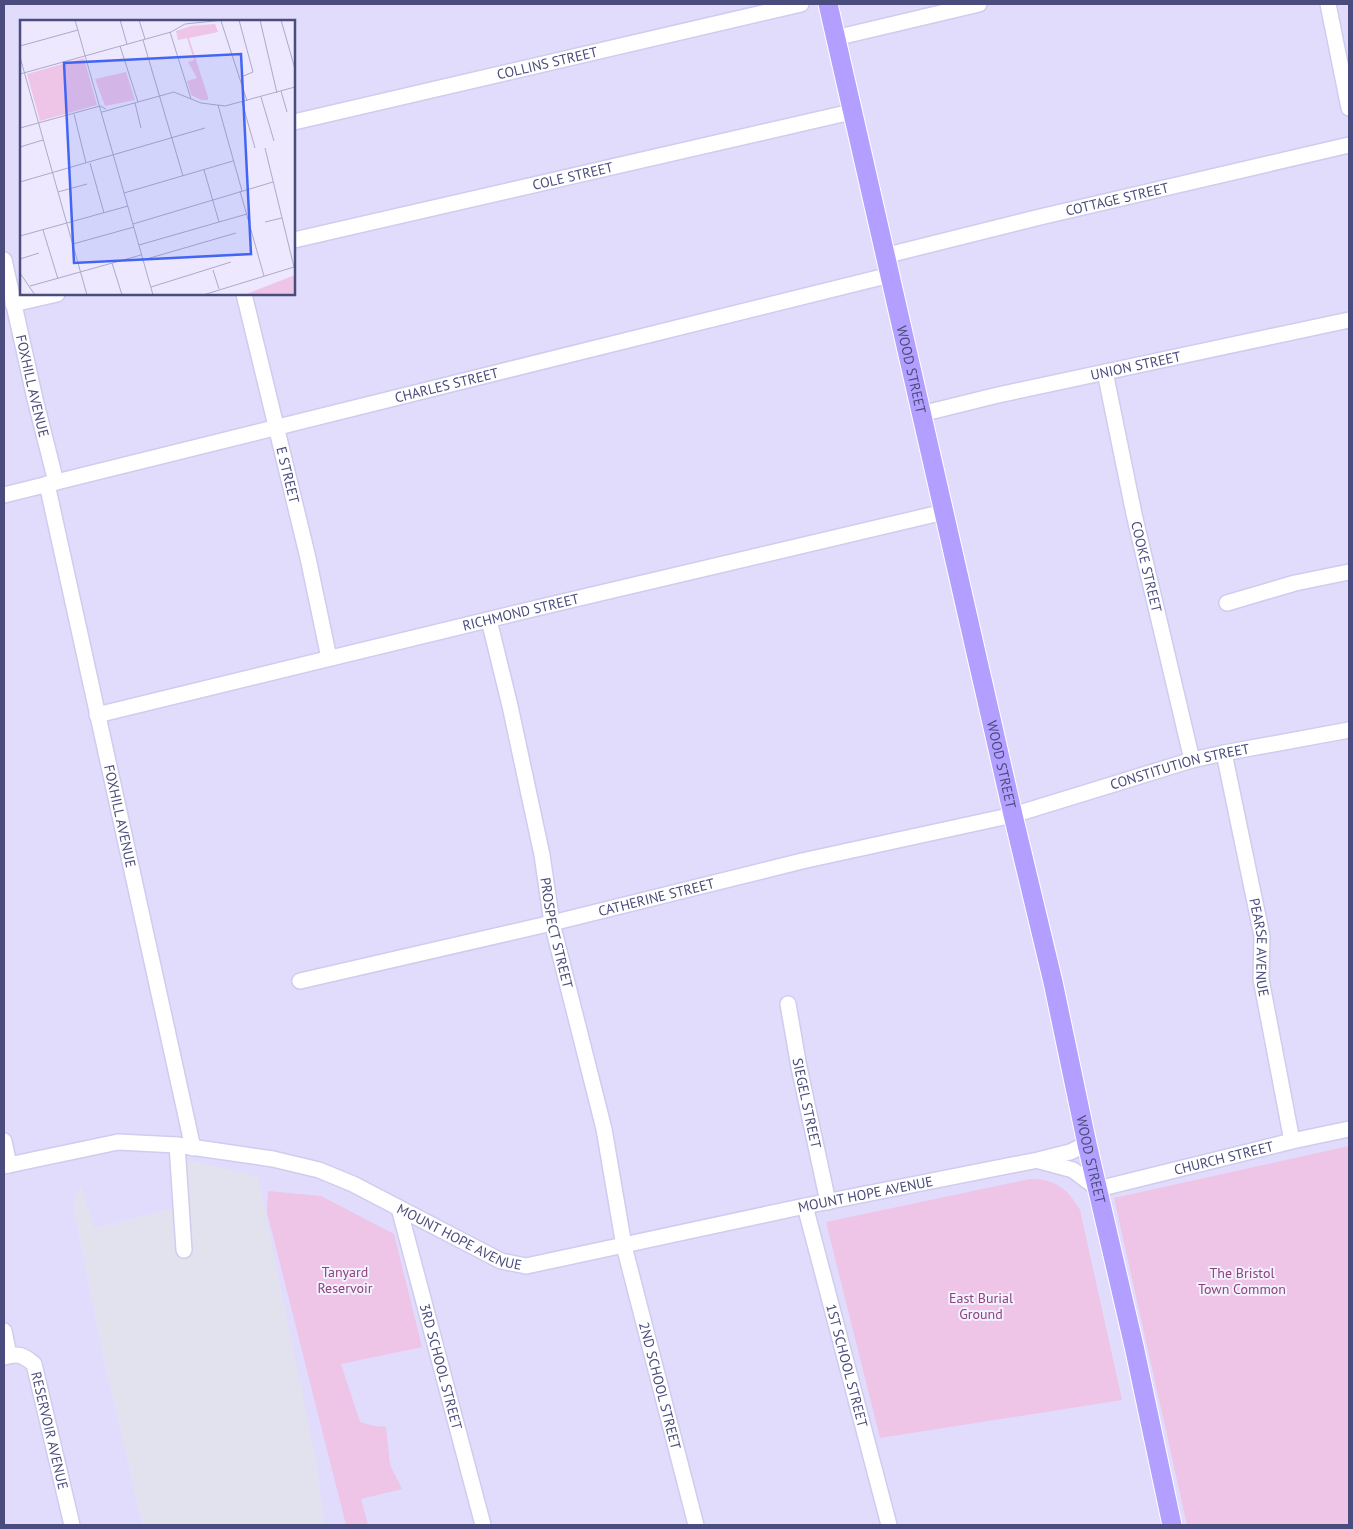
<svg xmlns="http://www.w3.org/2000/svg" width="1353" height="1529" font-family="'PT Sans',sans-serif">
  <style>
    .residential { fill: #e1dcfc; fill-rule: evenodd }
    .industrial { fill: #e2e2ef }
    .green { fill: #eec4e7 }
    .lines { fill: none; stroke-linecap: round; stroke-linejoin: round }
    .minor-casing { stroke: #cfccef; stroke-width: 18 }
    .major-casing { stroke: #fff; stroke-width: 21 }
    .minor { stroke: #fff; stroke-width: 15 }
    .major { stroke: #b39fff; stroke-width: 19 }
    .labels { text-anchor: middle; stroke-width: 4; stroke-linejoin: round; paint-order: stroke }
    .street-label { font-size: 14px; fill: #494c7c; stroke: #f3f1ff }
    .park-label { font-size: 14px; fill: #8f4479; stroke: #f3f1ff }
    .inset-road { fill: none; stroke: #abaaca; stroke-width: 1 }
    .view { fill: #4365f2; fill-opacity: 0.15; stroke: #4365f2; stroke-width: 2.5 }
    .inset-edge { fill: none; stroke: #494c7c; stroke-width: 2.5 }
  </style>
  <rect width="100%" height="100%" fill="#ede8fe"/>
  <path class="residential" d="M4,4H1349V1525H324L315,1456L174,1209L95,1229L73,1202L104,1358L143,1525H4ZM21,21H294V294H21Z"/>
  <path class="industrial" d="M172,1156L258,1177L315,1456L324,1525H143L104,1358L73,1202L81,1186L95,1229L174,1209Z"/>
  <g class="green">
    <path d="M1349,1146V1525H1187L1114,1198Z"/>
    <path d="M1030,1179C1055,1179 1067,1188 1080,1210L1122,1400L880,1438L826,1222Z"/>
    <path d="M268,1191L321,1196L394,1234L422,1347L341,1364L360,1422L374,1426L386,1427L390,1465L402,1489L361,1499L368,1525H346L267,1212Z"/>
  </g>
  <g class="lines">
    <defs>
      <g id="minor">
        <path d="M1328,4L1349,108"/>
        <path d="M835,38L979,4"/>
        <path id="s1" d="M294,122L801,4"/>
        <path id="s2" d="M294,240L851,112"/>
        <path id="s3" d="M884,256L1040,217L1349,145"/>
        <path id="s4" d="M4,260L35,399L56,482"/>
        <path id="s5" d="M244,294L308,558L329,658"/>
        <path d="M13,304L57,294"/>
        <path id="s6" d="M1105,372L1134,514L1192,760"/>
        <path id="s7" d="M921,414L998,395L1349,320"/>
        <path id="s8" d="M47,484L193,1148"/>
        <path id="s9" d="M4,495L890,275"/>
        <path d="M1227,603L1295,583L1349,572"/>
        <path id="s10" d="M489,620L510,706L542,855L552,923L604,1129L624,1246L696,1525"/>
        <path id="s11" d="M97,715L520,612L944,512"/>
        <path id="s12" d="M1224,753L1262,936L1261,979L1292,1141"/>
        <path id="s13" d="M300,981L552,923L802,861L1013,815L1192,760L1224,753L1349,730"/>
        <path id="s14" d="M788,1004L799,1067L828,1202"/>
        <path d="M4,1141L9,1165"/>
        <path d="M177,1145L184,1250"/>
        <path id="s15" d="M1040,1161L1073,1170L1098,1189L1292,1141L1349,1129"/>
        <path id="s16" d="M4,1166L118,1142L177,1145L273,1159L319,1170L353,1184L501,1261L526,1266L805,1206L1038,1160L1070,1152L1087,1144"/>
        <path id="s17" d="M805,1206L889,1525"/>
        <path id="s18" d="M399,1208L483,1525"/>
        <path d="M4,1331L9,1355"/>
        <path id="s19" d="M4,1357C19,1353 23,1355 34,1364L72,1525"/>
      </g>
      <g id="major">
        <path id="s20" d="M828,4L1013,815L1053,982L1087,1144L1134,1346L1172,1525"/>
      </g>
    </defs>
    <use href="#minor" class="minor-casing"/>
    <use href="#major" class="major-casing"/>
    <use href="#minor" class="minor"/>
    <use href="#major" class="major"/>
  </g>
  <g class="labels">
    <g class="street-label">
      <text dy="5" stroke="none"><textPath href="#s1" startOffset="260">COLLINS STREET</textPath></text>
      <text dy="5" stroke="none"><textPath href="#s2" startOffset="286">COLE STREET</textPath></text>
      <text dy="5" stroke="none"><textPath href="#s3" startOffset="240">COTTAGE STREET</textPath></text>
      <text dy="5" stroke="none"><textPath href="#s7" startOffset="220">UNION STREET</textPath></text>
      <text dy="5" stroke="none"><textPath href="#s20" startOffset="375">WOOD STREET</textPath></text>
      <text dy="5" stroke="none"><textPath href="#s4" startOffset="129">FOXHILL AVENUE</textPath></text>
      <text dy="5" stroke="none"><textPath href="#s9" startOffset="456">CHARLES STREET</textPath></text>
      <text dy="5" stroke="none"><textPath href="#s5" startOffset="186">E STREET</textPath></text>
      <text dy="5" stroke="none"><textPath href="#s6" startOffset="199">COOKE STREET</textPath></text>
      <text dy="5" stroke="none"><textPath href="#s11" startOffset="436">RICHMOND STREET</textPath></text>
      <text dy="5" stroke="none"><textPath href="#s20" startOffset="780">WOOD STREET</textPath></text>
      <text dy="5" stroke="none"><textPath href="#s13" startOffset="906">CONSTITUTION STREET</textPath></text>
      <text dy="5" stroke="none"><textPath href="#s8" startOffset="340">FOXHILL AVENUE</textPath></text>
      <text dy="5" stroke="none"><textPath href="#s13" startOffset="366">CATHERINE STREET</textPath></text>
      <text dy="5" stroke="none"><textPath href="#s10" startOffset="320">PROSPECT STREET</textPath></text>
      <text dy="5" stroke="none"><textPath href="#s12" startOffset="198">PEARSE AVENUE</textPath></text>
      <text dy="5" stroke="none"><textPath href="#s14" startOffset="101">SIEGEL STREET</textPath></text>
      <text dy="5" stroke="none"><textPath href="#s15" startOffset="195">CHURCH STREET</textPath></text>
      <text dy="5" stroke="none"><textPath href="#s20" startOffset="1185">WOOD STREET</textPath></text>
      <text dy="5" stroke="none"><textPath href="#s16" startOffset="896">MOUNT HOPE AVENUE</textPath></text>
      <text dy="5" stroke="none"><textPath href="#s16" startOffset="476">MOUNT HOPE AVENUE</textPath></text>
      <text dy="5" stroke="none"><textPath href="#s17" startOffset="165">1ST SCHOOL STREET</textPath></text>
      <text dy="5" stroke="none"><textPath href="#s18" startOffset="164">3RD SCHOOL STREET</textPath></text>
      <text dy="5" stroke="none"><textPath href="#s10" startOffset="785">2ND SCHOOL STREET</textPath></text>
      <text dy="5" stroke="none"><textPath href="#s19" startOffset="101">RESERVOIR AVENUE</textPath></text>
    </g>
    <g class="park-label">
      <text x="345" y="1277">Tanyard<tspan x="345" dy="16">Reservoir</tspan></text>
      <text x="1242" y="1278">The Bristol<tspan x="1242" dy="16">Town Common</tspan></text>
      <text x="981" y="1303">East Burial<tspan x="981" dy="16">Ground</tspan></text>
    </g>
  </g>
  <g transform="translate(20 20)">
    <rect width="275" height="275" fill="#ede8fe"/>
    <path d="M195,4L198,12L169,18L188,77V80H181L171,75L167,61L177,58L168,42L174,40L167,18L158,20L156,11L171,6ZM64,38L77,85L20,101L7,54ZM106,52L115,80L85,86L75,59ZM275,255V275H224Z" fill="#eec4e7"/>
    <path class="inset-road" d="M55,0L133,275M100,0L107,24M119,0L125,19M219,0L233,52L221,57M240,0L257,73M261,0L275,49M201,1L227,81M150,12L171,79M123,20L163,156M0,26L58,10M100,26L118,82M0,37L67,275M0,54L151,12L165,4L204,0M261,71L267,92M241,77L254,121M222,82L235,128M115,83L121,108M198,85L222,171M82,92L154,72L181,83L205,86L275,67M54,94L66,143M0,108L80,86L86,89M0,127L23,120M245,128L274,247M70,143L84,193M184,150L199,202M0,162L185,108M220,171L244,256M38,172L67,164M104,173L213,141M245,202L262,198M113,204L253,162M23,210L38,259M0,216L108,186M53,224L114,207M119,225L227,194M0,239L19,233M123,240L216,213M92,243L102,275M193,250L199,269M0,253L15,275M10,266L121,235M131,267L211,242M183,275L274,247"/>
    <path class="view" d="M221,34L231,234L54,243L44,43Z"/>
    <rect width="275" height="275" class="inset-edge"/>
  </g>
  <rect width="1353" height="1529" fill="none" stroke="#494c7c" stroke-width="10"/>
</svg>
